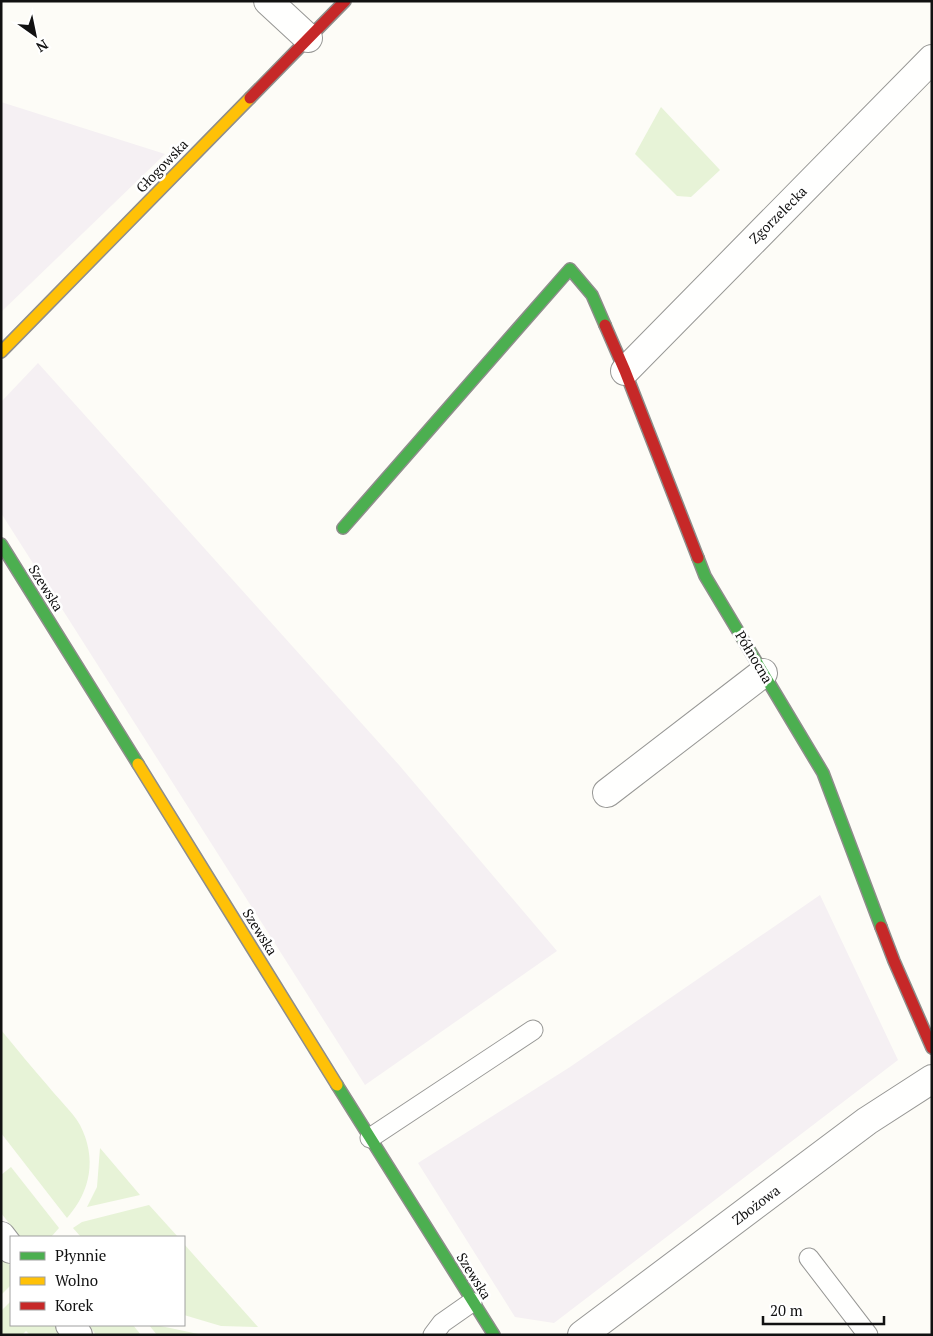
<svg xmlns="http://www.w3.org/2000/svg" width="933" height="1336" font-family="'PT Serif',serif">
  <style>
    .industrial { fill: #f5f0f3 }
    .green { fill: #e7f3d7 }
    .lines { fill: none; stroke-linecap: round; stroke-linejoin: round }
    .lane-casing { stroke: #979795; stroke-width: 21 }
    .street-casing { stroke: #979795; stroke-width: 30 }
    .fast-casing { stroke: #8e8d8b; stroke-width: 14 }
    .slow-casing { stroke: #8e8d8b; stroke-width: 14 }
    .jam-casing { stroke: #8e8d8b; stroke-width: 14 }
    .lane { stroke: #fffffe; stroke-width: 19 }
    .street { stroke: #fffffe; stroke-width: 28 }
    .fast { stroke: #4caf50; stroke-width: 11 }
    .slow { stroke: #ffc107; stroke-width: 11 }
    .jam { stroke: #c62828; stroke-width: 11 }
    .labels { text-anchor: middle; stroke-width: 5; stroke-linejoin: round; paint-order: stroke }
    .street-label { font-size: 14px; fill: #111; stroke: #fff }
  </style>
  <rect width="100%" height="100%" fill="#fdfcf7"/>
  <g class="industrial">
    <path d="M1,102L165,154L1,312Z"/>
    <path d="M38,363L399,765L557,951L365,1085L1,513V402Z"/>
    <path d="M820,895L898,1060L554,1323L515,1317L418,1163L570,1067Z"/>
  </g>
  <g class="green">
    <path d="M661,107L720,170L691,197L677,196L635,154Z"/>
    <path d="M1,1030C17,1049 32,1068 48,1086C58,1099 72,1111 80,1125C97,1158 91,1191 67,1218L1,1133Z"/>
    <path d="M100,1148L140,1195L87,1207L97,1187Z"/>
    <path d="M11,1167L59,1228L51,1237H20L1,1213V1175Z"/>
    <path d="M149,1205L178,1237H81L73,1228L82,1222Z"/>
    <path d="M184,1244L258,1327L221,1326L184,1315Z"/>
    <path d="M1,1254L11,1267V1285L1,1295Z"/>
    <path d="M11,1301V1325H56L64,1335H30L26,1331L22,1335H1V1311Z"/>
    <path d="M89,1325H133L141,1335H96Z"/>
    <path d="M149,1325H156L203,1335H157Z"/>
  </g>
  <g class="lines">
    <defs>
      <g id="lane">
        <path d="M370,1138L533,1030"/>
        <path d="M809,1258L868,1335"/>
        <path d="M433,1335L442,1323L472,1302"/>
      </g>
      <g id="street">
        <path d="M268,1L308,38"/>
        <path d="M625,371L932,59"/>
        <path d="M607,793L763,673"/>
        <path d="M1,1236L11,1249"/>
        <path d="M70,1325L78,1335"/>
        <path d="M582,1335L867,1121L932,1079"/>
      </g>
      <g id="fast">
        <path d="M343,528L570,269L592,295L605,325"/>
        <path d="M1,544L138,764"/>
        <path d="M698,558L705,576L823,773L881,927"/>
        <path d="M337,1085L494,1335"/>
      </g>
      <g id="slow">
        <path d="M1,352L250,98"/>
        <path d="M138,764L337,1085"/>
      </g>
      <g id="jam">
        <path d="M250,98L345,1"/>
        <path d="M605,325L625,371L698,558"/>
        <path d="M881,927L894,961L932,1048"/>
      </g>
    </defs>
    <use href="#lane" class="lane-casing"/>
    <use href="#street" class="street-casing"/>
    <use href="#fast" class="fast-casing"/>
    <use href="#slow" class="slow-casing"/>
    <use href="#jam" class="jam-casing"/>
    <use href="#lane" class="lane"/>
    <use href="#street" class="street"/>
    <use href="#fast" class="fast"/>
    <use href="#slow" class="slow"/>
    <use href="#jam" class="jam"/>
  </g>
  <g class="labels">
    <g class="street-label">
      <text transform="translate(162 166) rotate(-46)" y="5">Głogowska</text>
      <text transform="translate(778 215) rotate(-45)" y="5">Zgorzelecka</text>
      <text transform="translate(46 588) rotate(58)" y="5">Szewska</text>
      <text transform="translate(754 657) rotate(59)" y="5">Północna</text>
      <text transform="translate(260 932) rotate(58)" y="5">Szewska</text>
      <text transform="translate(756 1205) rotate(-37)" y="5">Zbożowa</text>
      <text transform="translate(474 1276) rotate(58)" y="5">Szewska</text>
    </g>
  </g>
  <rect width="933" height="1336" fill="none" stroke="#111111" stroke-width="5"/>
  <rect x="10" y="1236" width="175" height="90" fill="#ffffff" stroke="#a0a0a0"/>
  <rect x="20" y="1252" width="25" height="8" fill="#4caf50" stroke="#a0a0a0"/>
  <text x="55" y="1261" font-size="15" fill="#111111">Płynnie</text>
  <rect x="20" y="1277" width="25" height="8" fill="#ffc107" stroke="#a0a0a0"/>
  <text x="55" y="1286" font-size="15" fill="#111111">Wolno</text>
  <rect x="20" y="1302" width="25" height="8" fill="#c62828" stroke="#a0a0a0"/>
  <text x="55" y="1311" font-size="15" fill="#111111">Korek</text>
  <g transform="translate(35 35) rotate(147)" stroke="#ffffff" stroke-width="4" paint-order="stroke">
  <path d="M0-4L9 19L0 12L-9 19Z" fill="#111111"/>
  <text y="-8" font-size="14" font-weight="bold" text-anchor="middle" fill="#111111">N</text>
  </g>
  <path d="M763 1316v8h121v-8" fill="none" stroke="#111111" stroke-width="2.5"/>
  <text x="770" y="1316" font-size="15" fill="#111111" stroke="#ffffff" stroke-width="4" paint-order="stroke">20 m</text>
</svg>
